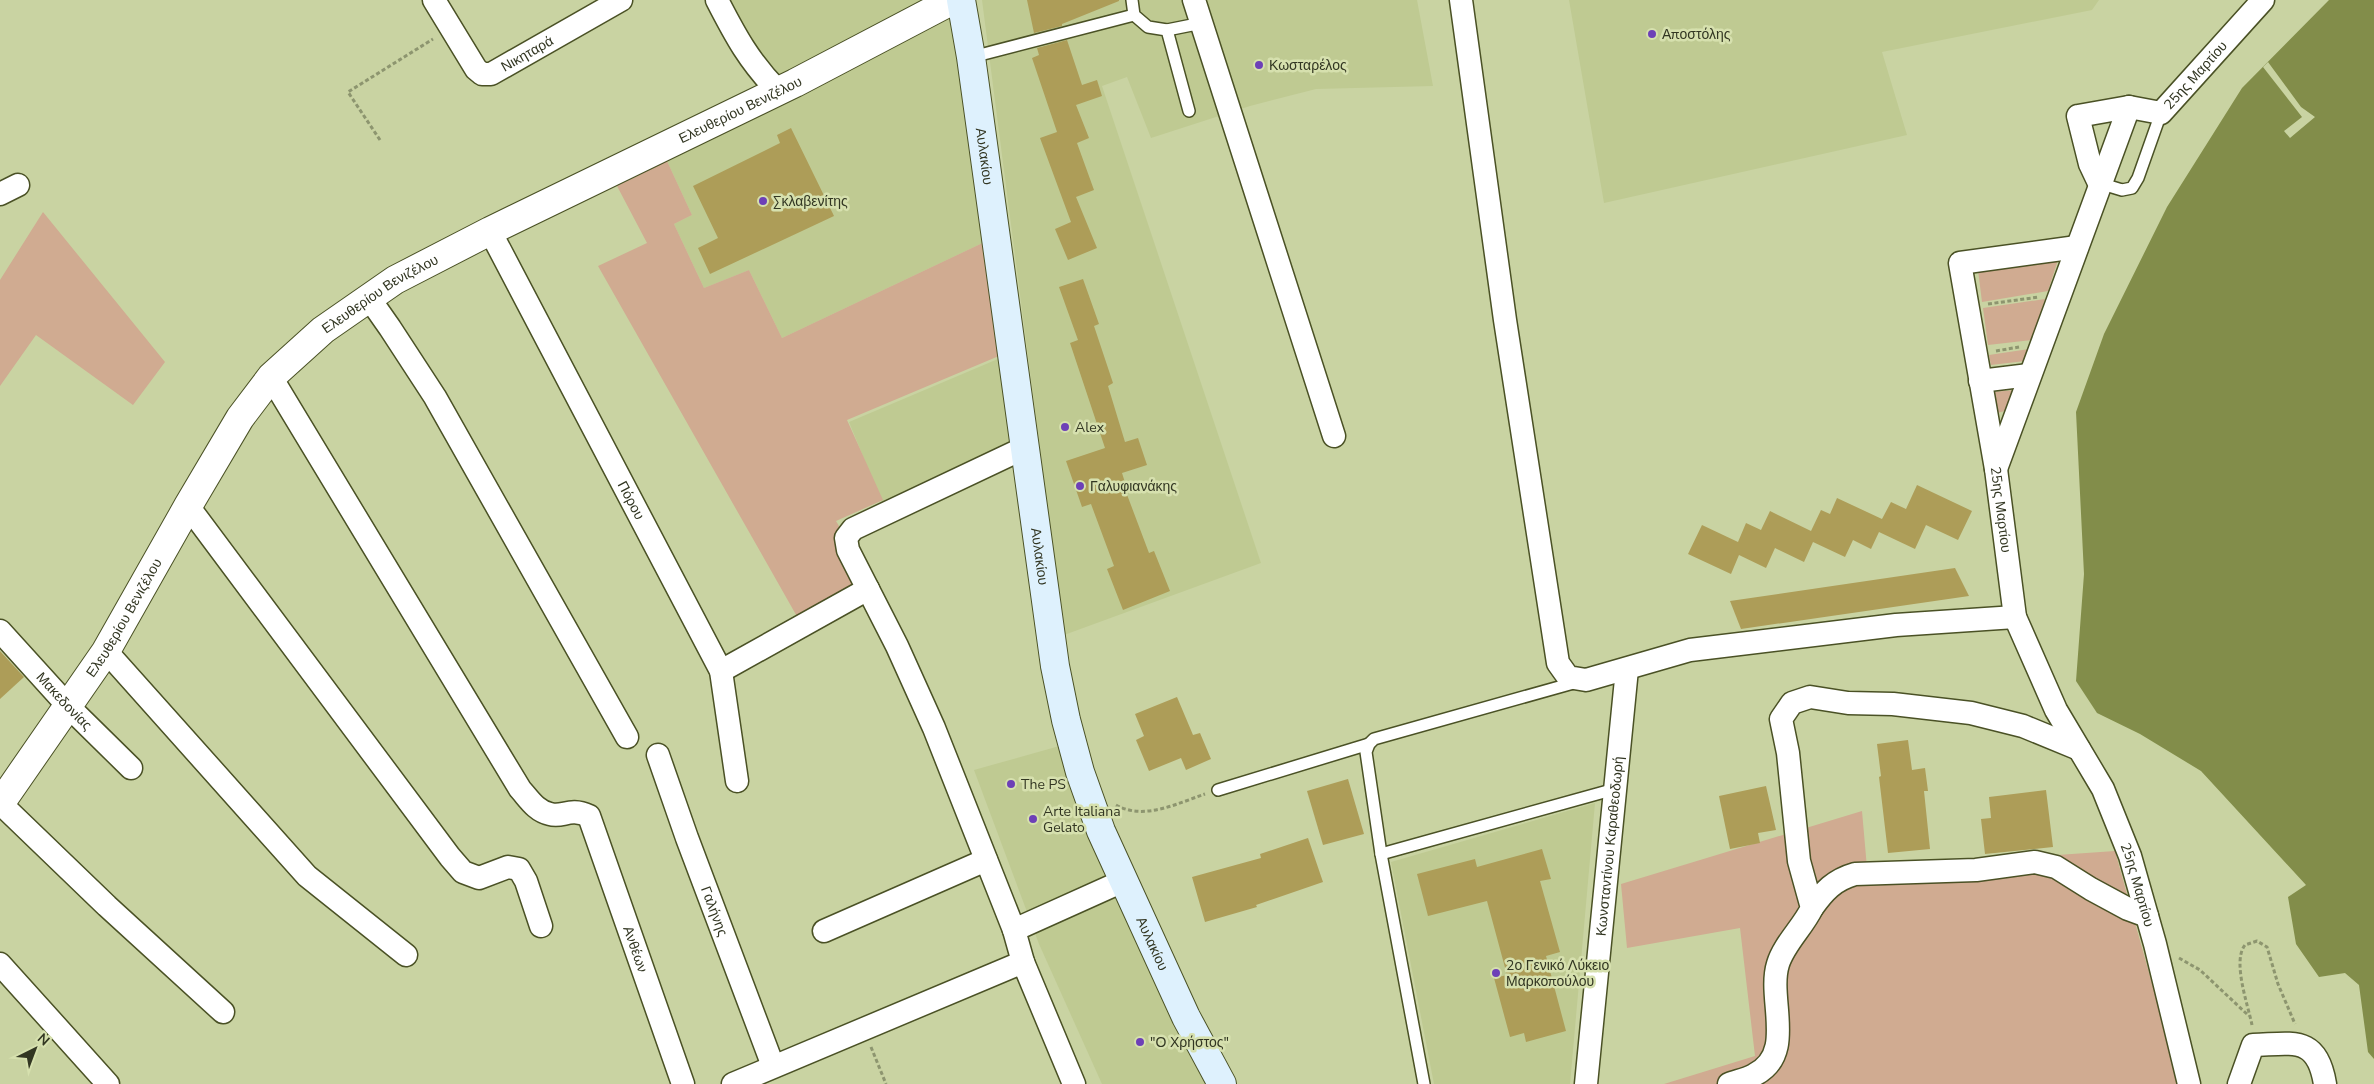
<svg xmlns="http://www.w3.org/2000/svg" width="2374" height="1084" font-family="'Nunito Sans',sans-serif">
  <style>
    .built { fill: #bfca92 }
    .green { fill: #d0ab91 }
    .water { fill: #828d4a }
    .pier { fill: #c9d3a2 }
    .building { fill: #ad9d58 }
    .lines { fill: none; stroke-linecap: round; stroke-linejoin: round }
    .service-casing { stroke: #4a5125; stroke-width: 14 }
    .minor-casing { stroke: #4a5125; stroke-width: 25 }
    .tertiary-casing { stroke: #4a5125; stroke-width: 30 }
    .secondary-casing { stroke: #4a5125; stroke-width: 30 }
    .path { stroke: #8d956f; stroke-width: 3; stroke-dasharray: 4 2.5; stroke-linecap: butt }
    .service { stroke: #fff; stroke-width: 11 }
    .minor { stroke: #fff; stroke-width: 22 }
    .tertiary { stroke: #fff; stroke-width: 28 }
    .secondary { stroke: #def1fd; stroke-width: 28 }
    .poi-dot { fill: #6d40b7; stroke: #d6e0ae; stroke-width: 2 }
    .labels { text-anchor: middle; stroke-width: 5; stroke-linejoin: round; paint-order: stroke }
    .poi-label { font-size: 14px; fill: #323622; stroke: #d6e0ae; text-anchor: start }
    .street-label { font-size: 14px; fill: #323622; stroke: #d6e0ae }
  </style>
  <rect width="100%" height="100%" fill="#c9d3a2"/>
  <g class="built">
    <path d="M729,0H940L774,79Z"/>
    <path d="M982,0H1417L1433,86L1316,89L1250,106L1151,138L1127,77L1102,86L1261,563L1064,635Z"/>
    <path d="M1569,0H2099L2092,10L1882,52L1907,135L1604,203Z"/>
    <path d="M965,7L993,238L782,338L749,270L704,288L674,224L692,215L667,161Z"/>
    <path d="M1005,356L1020,445L883,505L849,422Z"/>
    <path d="M1063,745L1215,1084H1102L1039,944L974,770Z"/>
    <path d="M1595,803L1570,1084H1434L1391,862Z"/>
  </g>
  <g class="green">
    <path d="M667,161L692,215L674,224L704,288L749,270L782,338L993,238L1006,353L847,420L883,500L836,521L871,581L799,620L598,266L647,243L617,186Z"/>
    <path d="M43,212L165,362L133,405L36,335L0,386V280Z"/>
    <path d="M2058,260L2048,291L1982,302L1978,270Z"/>
    <path d="M2045,299L2032,340L1988,345L1983,308Z"/>
    <path d="M2029,349L2025,361L1991,365L1989,355Z"/>
    <path d="M2016,390L2009,410L1997,413L1992,392Z"/>
    <path d="M1862,811L1867,868L2115,851L2180,1084H1664L1755,1056L1740,928L1627,948L1621,884Z"/>
  </g>
  <path class="water" d="M2329,0H2374V1059L2368,1052L2359,985L2345,973L2319,977L2296,944L2288,897L2306,885L2201,771L2140,734L2097,713L2076,681L2084,574L2076,412L2104,334L2167,207L2242,88Z"/>
  <path class="pier" d="M2268,62L2301,107L2315,117L2290,138L2284,131L2302,117L2263,67Z"/>
  <g class="building">
    <path d="M1027,0H1119V1L1062,24V26L1034,33Z"/>
    <path d="M1067,40L1082,85L1097,80L1102,96L1076,105L1089,138L1077,143L1094,190L1076,197L1097,248L1068,260L1055,229L1071,222L1040,138L1057,132L1032,58L1039,55L1037,48Z"/>
    <path d="M791,128L834,216L710,274L698,248L718,238L693,186L780,143L777,135Z"/>
    <path d="M1083,279L1099,324L1094,326L1113,383L1108,386L1125,442L1138,438L1147,465L1122,473L1128,492H1126L1149,553L1154,551L1170,591L1123,610L1107,569L1114,566L1091,504L1082,507L1066,461L1105,448L1070,343L1078,340L1059,287Z"/>
    <path d="M1917,485L1972,511L1958,540L1926,525L1915,549L1879,532L1871,549L1853,540L1845,557L1813,542L1804,562L1775,548L1766,568L1739,555L1731,574L1688,554L1702,525L1738,542L1746,523L1761,530L1770,511L1811,531L1821,510L1830,514L1837,498L1882,519L1891,502L1906,509Z"/>
    <path d="M1955,568L1969,596L1741,629L1730,601Z"/>
    <path d="M0,651L24,677L0,699Z"/>
    <path d="M1177,697L1193,735L1200,733L1211,759L1186,770L1181,758L1149,771L1136,740L1144,736L1135,714Z"/>
    <path d="M1908,740L1912,770L1925,768L1928,791H1924L1930,849L1888,853L1879,777L1881,776L1877,744Z"/>
    <path d="M1348,779L1364,834L1323,845L1307,791Z"/>
    <path d="M1766,786L1776,830L1758,833L1760,843L1730,849L1719,796Z"/>
    <path d="M2046,790L2053,847L1985,854L1981,819L1991,818L1989,797Z"/>
    <path d="M1308,838L1323,882L1256,905L1257,907L1205,922L1192,877L1261,858L1260,854Z"/>
    <path d="M1542,849L1551,879L1540,881L1560,952L1546,956L1566,1031L1526,1042L1524,1033L1510,1037L1494,978L1507,975L1487,901L1428,916L1417,874L1475,859L1477,867Z"/>
  </g>
  <g class="lines">
    <defs>
      <g id="service">
        <path d="M1132,0L1134,15L1148,27L1167,30L1189,111"/>
        <path d="M1167,30L1202,23"/>
        <path d="M972,57L1134,15"/>
        <path d="M2099,183L2122,190L2132,188L2138,178L2161,113"/>
        <path d="M1218,790L1369,744"/>
        <path d="M1381,854L1615,789"/>
        <path d="M1424,1084L1381,854L1366,752L1369,744L1374,739L1577,682"/>
      </g>
      <g id="minor">
        <path id="s1" d="M434,0L476,69L482,74H491L621,0"/>
        <path d="M717,0C736,37 749,61 778,91"/>
        <path d="M1194,0L1334,436"/>
        <path d="M1461,0L1505,320L1558,663L1568,677L1586,680L1690,650L1896,625L2015,617"/>
        <path id="s2" d="M2099,183L2090,164L2078,116L2129,107L2161,113L2263,0"/>
        <path d="M0,194L18,185"/>
        <path id="s3" d="M490,231L721,671L737,781"/>
        <path id="s4" d="M2077,247L1960,263L1996,469L2015,617L2056,710L2103,789L2130,856L2155,944L2189,1084"/>
        <path d="M369,298L390,328L435,397L627,737"/>
        <path id="s5" d="M271,377L520,789C529,799 536,811 550,814C563,818 569,807 589,816L683,1084"/>
        <path d="M1980,381L2029,375"/>
        <path d="M1996,469L2129,107"/>
        <path d="M188,506L450,857L463,872L479,878L508,867L519,869L526,881L541,926"/>
        <path id="s6" d="M0,631L69,707L131,768"/>
        <path d="M106,651L307,876L406,955"/>
        <path d="M721,671L868,589"/>
        <path id="s7" d="M658,755L687,838L773,1066"/>
        <path d="M0,803L107,906L223,1012"/>
        <path d="M1812,908C1824,891 1834,880 1855,874L1976,870L2035,862L2056,867L2091,889L2128,909L2147,916"/>
        <path d="M1014,930L934,728L897,646L848,550L846,538L853,529L1024,448"/>
        <path d="M824,931L986,860"/>
        <path d="M1023,962L1074,1084"/>
        <path d="M0,964L108,1084"/>
        <path d="M733,1084L1023,962L1014,930L1123,881"/>
        <path id="s8" d="M1586,1084L1627,669"/>
        <path d="M1729,1084C1737,1081 1747,1079 1754,1075C1797,1054 1767,999 1778,964C1784,944 1803,927 1812,908L1799,861L1788,753L1781,719L1792,703L1810,697L1848,703L1893,704L1971,713L2023,726L2079,749"/>
        <path d="M2239,1084L2253,1045C2293,1044 2317,1035 2325,1084"/>
      </g>
      <g id="tertiary">
        <path id="s9" d="M0,804L106,651L188,506L240,418L271,377L323,330L395,280L490,231L795,83L953,0"/>
      </g>
      <g id="secondary">
        <path id="s10" d="M961,0L971,57L1055,666L1066,720L1080,772L1101,831L1186,1017L1222,1084"/>
      </g>
    </defs>
    <use href="#service" class="service-casing"/>
    <use href="#minor" class="minor-casing"/>
    <use href="#tertiary" class="tertiary-casing"/>
    <use href="#secondary" class="secondary-casing"/>
    <g class="path">
      <path d="M380,140L348,92L433,39"/>
      <path d="M1988,304L2039,297"/>
      <path d="M1996,351L2019,347"/>
      <path d="M1116,805C1144,821 1178,803 1205,794"/>
      <path d="M2179,958L2200,970L2249,1016"/>
      <path d="M2252,1025C2248,1005 2232,961 2245,945L2257,941L2267,947L2278,984L2295,1024"/>
      <path d="M871,1047L886,1084"/>
    </g>
    <use href="#service" class="service"/>
    <use href="#minor" class="minor"/>
    <use href="#tertiary" class="tertiary"/>
    <use href="#secondary" class="secondary"/>
  </g>
  <g class="poi-dot">
    <circle cx="1652" cy="34" r="5"/>
    <circle cx="1259" cy="65" r="5"/>
    <circle cx="763" cy="201" r="5"/>
    <circle cx="1065" cy="427" r="5"/>
    <circle cx="1080" cy="486" r="5"/>
    <circle cx="1011" cy="784" r="5"/>
    <circle cx="1033" cy="819" r="5"/>
    <circle cx="1496" cy="973" r="5"/>
    <circle cx="1140" cy="1042" r="5"/>
  </g>
  <g class="labels">
    <g class="poi-label">
      <text x="1662" y="39">Αποστόλης</text>
      <text x="1269" y="70">Κωσταρέλος</text>
      <text x="773" y="206">Σκλαβενίτης</text>
      <text x="1075" y="432">Alex</text>
      <text x="1090" y="491">Γαλυφιανάκης</text>
      <text x="1021" y="789">The PS</text>
      <text x="1043" y="816">Arte Italiana<tspan x="1043" dy="16">Gelato</tspan></text>
      <text x="1506" y="970">2ο Γενικό Λύκειο<tspan x="1506" dy="16">Μαρκοπούλου</tspan></text>
      <text x="1150" y="1047">"Ο Χρήστος"</text>
    </g>
    <g class="street-label">
      <text dy="5" stroke="none"><textPath href="#s1" startOffset="139">Νικηταρά</textPath></text>
      <text dy="5" stroke="none"><textPath href="#s2" startOffset="206">25ης Μαρτίου</textPath></text>
      <text dy="5" stroke="none"><textPath href="#s9" startOffset="1049">Ελευθερίου Βενιζέλου</textPath></text>
      <text dy="5" stroke="none"><textPath href="#s10" startOffset="158">Αυλακίου</textPath></text>
      <text dy="5" stroke="none"><textPath href="#s9" startOffset="644">Ελευθερίου Βενιζέλου</textPath></text>
      <text dy="5" stroke="none"><textPath href="#s3" startOffset="304">Πόρου</textPath></text>
      <text dy="5" stroke="none"><textPath href="#s4" startOffset="368">25ης Μαρτίου</textPath></text>
      <text dy="5" stroke="none"><textPath href="#s10" startOffset="562">Αυλακίου</textPath></text>
      <text dy="5" stroke="none"><textPath href="#s9" startOffset="224">Ελευθερίου Βενιζέλου</textPath></text>
      <text dy="5" stroke="none"><textPath href="#s6" startOffset="95">Μακεδονίας</textPath></text>
      <text dy="5" stroke="none"><textPath href="#s8" startOffset="239">Κωνσταντίνου Καραθεοδωρή</textPath></text>
      <text dy="5" stroke="none"><textPath href="#s4" startOffset="772">25ης Μαρτίου</textPath></text>
      <text dy="5" stroke="none"><textPath href="#s7" startOffset="166">Γαλήνης</textPath></text>
      <text dy="5" stroke="none"><textPath href="#s10" startOffset="968">Αυλακίου</textPath></text>
      <text dy="5" stroke="none"><textPath href="#s5" startOffset="702">Ανθέων</textPath></text>
    </g>
  </g>
  <g transform="translate(35 1049) rotate(42)" stroke="#d6e0ae" stroke-width="4" paint-order="stroke">
  <path d="M0-4L9 19L0 12L-9 19Z" fill="#323622"/>
  <text y="-8" font-size="14" font-weight="bold" text-anchor="middle" fill="#323622">N</text>
  </g>
</svg>
